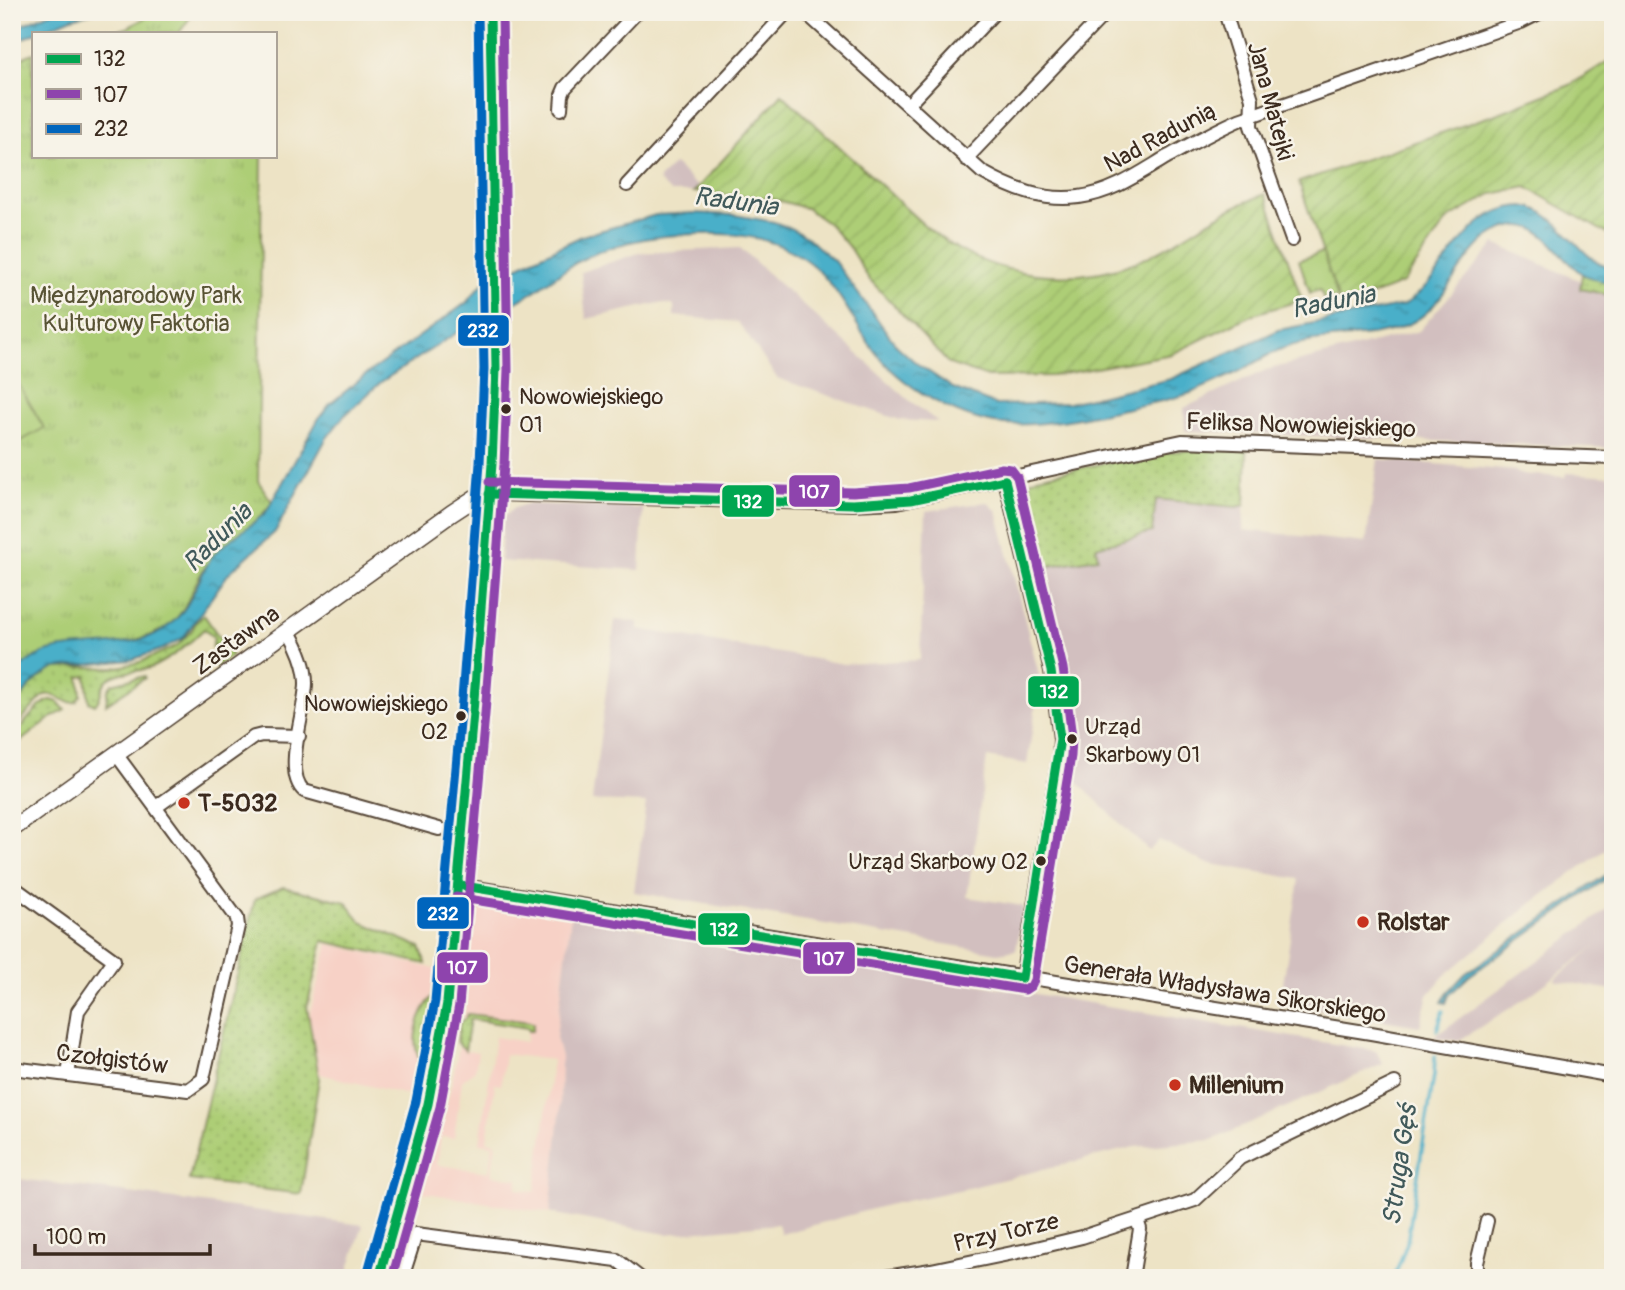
<svg xmlns="http://www.w3.org/2000/svg" width="1625" height="1290" font-family="Pangolin,sans-serif">
  <style>
    .built { fill: #f7d1c6; fill-rule: evenodd }
    .industrial { fill: #d2bfbf }
    .grass { fill: url(#grass-dots); stroke: #747c4a; stroke-width: 2 }
    .park { fill: url(#park-tufts); stroke: #747c4a; stroke-width: 2 }
    .garden { fill: url(#garden-furrows); stroke: #747c4a; stroke-width: 2 }
    .pitch { fill: #adce76; stroke: #747c4a; stroke-width: 2 }
    .water { fill: url(#water-ripples); stroke: #426c74; stroke-width: 2 }
    .lines { fill: none; stroke-linecap: round; stroke-linejoin: round }
    .stream { stroke: #49afc9; stroke-width: 3.5 }
    .minor-casing { stroke: #564637; stroke-width: 16 }
    .major-casing { stroke: #564637; stroke-width: 19 }
    .minor { stroke: #fff; stroke-width: 12 }
    .major { stroke: #fff; stroke-width: 16 }
    .bus-1-casing { stroke: #f7f3e8; stroke-width: 14 }
    .bus-2-casing { stroke: #f7f3e8; stroke-width: 14 }
    .bus-3-casing { stroke: #f7f3e8; stroke-width: 14 }
    .bus-1 { stroke: #00a651; stroke-width: 9 }
    .bus-2 { stroke: #8e44ad; stroke-width: 9 }
    .bus-3 { stroke: #0065bd; stroke-width: 9 }
    .bus-dot { fill: #3b2a1e; stroke: #f7f3e8; stroke-width: 2.5 }
    .poi-dot { fill: #c8321e; stroke: #f7f3e8; stroke-width: 2.5 }
    .labels { text-anchor: middle; stroke-width: 5; stroke-linejoin: round; paint-order: stroke }
    .bus-label { font-size: 22px; fill: #3b2a1e; stroke: #f7f3e8; text-anchor: start }
    .street-label { font-size: 24px; fill: #3b2a1e; stroke: #f7f3e8 }
    .park-label { font-size: 24px; fill: #585334; stroke: #f7f3e8 }
    .poi-label { font-size: 24px; font-weight: bold; fill: #3b2a1e; stroke: #f7f3e8; text-anchor: start }
    .water-label { font-size: 26px; font-style: italic; fill: #40595a; stroke: #f7f3e8 }
    .line-badge { stroke: #f7f3e8; stroke-width: 2.5 }
    .badge-label { font-size: 19px; text-anchor: middle; font-weight: bold; fill: #fff }
  </style>
  <defs>
    <pattern id="grass-dots" width="8" height="8" patternUnits="userSpaceOnUse" patternTransform="scale(1.75)"><rect width="8" height="8" fill="#adce76"/><path d="M2 2h.1M6 6h.1" fill="none" stroke="#96b166" stroke-width="1.8" stroke-linecap="round"/></pattern>
    <pattern id="park-tufts" width="24" height="20" patternUnits="userSpaceOnUse" patternTransform="scale(1.75)"><rect width="24" height="20" fill="#adce76"/><path d="M3 7l-1-3M5 7V3M7 7l1-3M15 17l-1-3M17 17v-4M19 17l1-3" fill="none" stroke="#96b166"/></pattern>
    <pattern id="garden-furrows" width="10" height="10" patternUnits="userSpaceOnUse" patternTransform="scale(1.75)"><rect width="10" height="10" fill="#adce76"/><path d="M-1 1l2-2M0 10L10 0M9 11l2-2" fill="none" stroke="#96b166"/></pattern>
    <pattern id="water-ripples" width="26" height="14" patternUnits="userSpaceOnUse" patternTransform="scale(1.75)"><rect width="26" height="14" fill="#49afc9"/><path d="M2 4q2-2 4 0t4 0M15 11q2-2 4 0t4 0" fill="none" stroke="#3e8fa3"/></pattern>
  </defs>
  <rect width="100%" height="100%" fill="#f7f3e8"/>
  <filter id="ink" filterUnits="userSpaceOnUse"><feTurbulence type="fractalNoise" baseFrequency=".0143" numOctaves="2"/><feDisplacementMap in="SourceGraphic" scale="14" xChannelSelector="R" yChannelSelector="G"/><feConvolveMatrix kernelMatrix="1 2 1 2 8 2 1 2 1" color-interpolation-filters="sRGB"/></filter>
  <filter id="wash" filterUnits="userSpaceOnUse"><feTurbulence type="fractalNoise" baseFrequency=".00686" numOctaves="4" result="noise"/><feDisplacementMap in="SourceGraphic" scale="28" xChannelSelector="R" yChannelSelector="G"/><feGaussianBlur stdDeviation="1.57" result="paint"/><feColorMatrix in="noise" values="0 0 0 0 0 0 0 0 0 0 0 0 0 0 0 0 0 1.4 0 .05"/><feComposite in="paint" operator="in"/></filter>
  <g filter="url(#wash)">
    <rect width="100%" height="100%" fill="#ede3c5"/>
    <g class="built">
      <path d="M478,901L571,916L556,1037L561,1057L560,1113L550,1213L420,1192L448,1099L459,1048L466,997L473,902ZM469,1020L528,1028L526,1042L495,1037L480,1143L493,1145L489,1172L437,1165L441,1137L454,1138L462,1081L475,1070L478,1052L465,1050ZM505,1054L553,1060L535,1192L517,1189L518,1179L491,1175L496,1143L487,1141L495,1084L501,1085Z"/>
      <path d="M328,944L436,969L412,1096L320,1074L309,1016Z"/>
    </g>
    <g class="industrial">
      <path d="M674,164L698,187L694,192H671L658,180Z"/>
      <path d="M1495,244L1581,281L1580,289L1613,296V448L1185,431L1184,408L1266,370L1419,331Z"/>
      <path d="M740,248L910,401L938,422L900,420L777,378L738,322L674,316V305L659,303L586,319L581,272L639,253Z"/>
      <path d="M1200,449L1247,450L1243,530L1366,543L1378,459L1515,471L1519,474L1565,477L1566,473L1613,476V844L1532,903L1444,976L1428,995L1420,1026L1280,1004L1299,879L1206,863L1159,840L1149,851L1069,774L1074,744L1072,717L1048,603L1020,508L1021,490L1037,477L1148,454Z"/>
      <path d="M987,502L997,511L1040,679L1027,764L987,757L967,897L1023,906L1016,950L998,953L634,892L646,803L592,801L615,620L638,622V629L844,664L920,660L926,511Z"/>
      <path d="M526,504L643,508L640,570L500,561L503,518L512,509Z"/>
      <path d="M1613,905V990L1554,980L1597,945L1526,998L1458,1041L1434,1037Z"/>
      <path d="M571,916L1376,1051L1383,1064L1212,1140L1134,1147L968,1188L887,1205L781,1234L778,1224L666,1234L550,1213L560,1113L561,1057L556,1037Z"/>
      <path d="M12,1178L145,1195L363,1225L346,1278H12Z"/>
    </g>
    <g class="grass">
      <path d="M1582,274L1613,284V296L1580,289Z"/>
      <path d="M1200,449L1247,450L1245,505L1236,507L1156,499L1152,532L1096,547L1098,558L1036,568C1031,548 1016,511 1021,492C1023,485 1031,481 1037,477L1148,454Z"/>
      <path d="M204,615L232,656L216,666L210,665L207,661L221,651L216,645L212,647L214,638L204,629C190,643 173,657 155,666C141,673 119,670 107,680C100,687 102,698 95,705L89,702L86,676L79,677L81,695L76,702C64,705 57,692 44,695L12,730V709L34,681L46,672L56,668L78,667L114,668L140,662L177,646L192,630L196,622Z"/>
      <path d="M145,676V678L106,704L108,690L112,684Z"/>
      <path d="M51,700L58,702L65,710L48,720L12,748C12,734 40,702 51,700Z"/>
      <path d="M283,887L346,902L361,922L420,947L426,964L323,941L307,1007L319,1078L301,1194L189,1180L255,899Z"/>
      <path d="M433,996L435,1003L424,1058L420,1060C409,1040 419,1012 433,996Z"/>
      <path d="M468,1014L530,1022L533,1024L532,1031H528V1028L470,1019L465,1050L457,1042L460,1021L464,1020Z"/>
    </g>
    <g class="park">
      <path d="M155,12H194L179,33H106L127,28Z"/>
      <path d="M33,53V156H262L258,481L272,502C255,529 223,541 204,569C193,584 189,606 175,620C167,629 155,634 143,638C92,655 59,634 12,674V62Z"/>
      <path d="M1323,252L1338,298L1324,300L1320,290L1310,293L1299,260Z"/>
    </g>
    <g class="garden">
      <path d="M1613,58V237L1526,187L1492,194L1448,219L1403,283L1357,301H1339L1299,182L1499,113L1570,85Z"/>
      <path d="M782,94C815,124 847,154 880,184C905,207 928,232 958,249C1008,278 1079,284 1133,263C1168,250 1197,226 1231,209C1242,203 1254,199 1265,194L1302,300L1251,315L1172,354L1052,376L988,377L949,364L869,279L849,247L830,225L806,208L773,199L694,192Z"/>
    </g>
    <path class="pitch" d="M12,373L44,428L12,446Z"/>
    <g class="water">
      <path d="M52,12H95L72,18L12,43V29Z"/>
      <path d="M1523,206C1551,209 1569,238 1588,255C1595,262 1604,265 1613,268V284C1603,281 1590,279 1581,273C1562,260 1546,225 1519,226C1465,229 1455,300 1413,322C1376,342 1329,334 1290,346C1270,352 1254,364 1236,373C1222,379 1208,386 1193,392C1173,400 1150,403 1129,408C1088,416 1045,427 1003,424C958,420 900,386 873,349C850,317 835,278 800,256C769,236 733,233 697,234C659,235 615,242 581,260C571,265 562,272 553,278C540,287 527,297 514,303C495,312 475,314 461,330L381,382L344,416L326,439L275,532L229,573L183,638L163,649L131,660L56,668C36,676 25,692 12,709V674C24,664 38,653 53,650C94,640 144,653 176,619C192,603 199,577 211,558C226,539 249,529 266,512L319,418L330,404L368,373L466,303L483,283L582,236L656,215L694,213L735,215L774,222L790,228L808,238L834,261L897,346L916,363L953,388L996,405L1069,403L1171,379L1279,330L1404,305C1448,277 1463,208 1523,206Z"/>
      <path d="M1613,870V874L1469,976L1449,995L1446,1003L1442,1002L1447,993L1465,974Z"/>
    </g>
    <g class="lines">
      <g class="stream">
        <path d="M1437,1030L1443,1011"/>
        <path d="M1394,1278L1407,1243L1434,1075L1435,1056"/>
      </g>
    </g>
  </g>
  <g filter="url(#ink)">
    <g class="lines">
      <defs>
        <g id="minor">
          <path d="M805,12L982,172C1012,189 1044,202 1079,197C1112,193 1140,173 1167,157C1191,144 1214,131 1239,120L1521,22L1541,12"/>
          <path d="M1225,12L1252,99L1251,126L1292,240"/>
          <path d="M908,105L995,12"/>
          <path d="M561,109L562,95L565,88L637,12"/>
          <path d="M966,159L1106,12"/>
          <path d="M627,185L787,12"/>
          <path d="M1005,480L1051,671L1060,739L1059,755L1022,978"/>
          <path d="M489,494L853,504L897,502L1182,441L1613,458"/>
          <path d="M288,630C297,645 306,666 306,683C306,710 282,772 304,791L439,829"/>
          <path d="M156,807L254,737L262,735L299,736"/>
          <path d="M458,885L1371,1033L1613,1076"/>
          <path d="M12,886L114,960L78,1011L68,1075"/>
          <path d="M12,1068L188,1090L203,1079L238,926L237,918L116,754"/>
          <path d="M402,1278L416,1234L617,1260L640,1278"/>
          <path d="M879,1278L931,1270L1032,1249L1082,1237L1195,1200L1240,1158L1395,1083"/>
          <path d="M1132,1278L1140,1229L1137,1220"/>
          <path d="M1477,1278V1263L1487,1221"/>
        </g>
        <g id="major">
          <path d="M12,829L452,513L478,496L489,494"/>
          <path d="M379,1278L428,1104L447,1003L473,713L492,464L496,369L490,12"/>
        </g>
      </defs>
      <use href="#minor" class="minor-casing"/>
      <use href="#major" class="major-casing"/>
      <use href="#minor" class="minor"/>
      <use href="#major" class="major"/>
      <defs>
        <g id="bus-1">
          <path d="M489,494L853,504L911,500L1005,480"/>
          <path d="M458,885L1022,978L1060,739L1051,671L1005,480"/>
          <path d="M379,1278L428,1104L447,1003L473,713L492,464L496,369L490,12"/>
        </g>
        <g id="bus-2">
          <path d="M456,897L1025,990L1031,986L1034,980L1071,756L1072,737L1063,668L1017,477L1011,469L1002,468L909,488L853,492L489,482"/>
          <path d="M392,1278L440,1107L459,1005L485,714L504,465L508,370L502,12"/>
        </g>
        <path id="bus-3" d="M367,1275L416,1101L435,1001L461,712L480,463L484,369L478,12"/>
      </defs>
      <use href="#bus-1" class="bus-1-casing"/>
      <use href="#bus-2" class="bus-2-casing"/>
      <use href="#bus-3" class="bus-3-casing"/>
      <use href="#bus-1" class="bus-1"/>
      <use href="#bus-2" class="bus-2"/>
      <use href="#bus-3" class="bus-3"/>
    </g>
  </g>
  <g class="bus-dot">
    <circle cx="506" cy="409" r="6"/>
    <circle cx="461" cy="716" r="6"/>
    <circle cx="1072" cy="739" r="6"/>
    <circle cx="1041" cy="861" r="6"/>
  </g>
  <g class="poi-dot">
    <circle cx="184" cy="803" r="7"/>
    <circle cx="1363" cy="922" r="7"/>
    <circle cx="1175" cy="1085" r="7"/>
  </g>
  <g class="labels">
    <g class="bus-label">
      <text x="519" y="404">Nowowiejskiego<tspan x="519" dy="28">01</tspan></text>
      <text x="448" y="711" text-anchor="end">Nowowiejskiego<tspan x="448" dy="28">02</tspan></text>
      <text x="1085" y="734">Urząd<tspan x="1085" dy="28">Skarbowy 01</tspan></text>
      <text x="1028" y="869" text-anchor="end">Urząd Skarbowy 02</text>
    </g>
    <g class="street-label">
      <text transform="translate(1271 101) rotate(75)" y="8">Jana Matejki</text>
      <text transform="translate(1160 137) rotate(-28)" y="8">Nad Radunią</text>
      <text transform="translate(1301 425) rotate(2)" y="8">Feliksa Nowowiejskiego</text>
      <text transform="translate(236 640) rotate(-36)" y="8">Zastawna</text>
      <text transform="translate(1225 989) rotate(9)" y="8">Generała Władysława Sikorskiego</text>
      <text transform="translate(112 1059) rotate(7)" y="8">Czołgistów</text>
      <text transform="translate(1006 1232) rotate(-13)" y="8">Przy Torze</text>
    </g>
    <g class="park-label">
      <text x="136" y="303">Międzynarodowy Park<tspan x="136" dy="28">Kulturowy Faktoria</tspan></text>
    </g>
    <g class="poi-label">
      <text x="198" y="811">T-5032</text>
      <text x="1377" y="930">Rolstar</text>
      <text x="1189" y="1093">Millenium</text>
    </g>
    <g class="water-label">
      <text transform="translate(736 201) rotate(8)" y="9">Radunia</text>
      <text transform="translate(1333 301) rotate(-11)" y="9">Radunia</text>
      <text transform="translate(217 537) rotate(-45)" y="9">Radunia</text>
      <text transform="translate(1399 1165) rotate(-82)" y="9">Struga Gęś</text>
    </g>
  </g>
  <g class="line-badge">
    <rect x="457" y="314" width="53" height="33" rx="7" fill="#0065bd"/>
    <rect x="788" y="474" width="53" height="34" rx="7" fill="#8e44ad"/>
    <rect x="721" y="484" width="54" height="34" rx="7" fill="#00a651"/>
    <rect x="1027" y="675" width="53" height="33" rx="7" fill="#00a651"/>
    <rect x="416" y="896" width="54" height="34" rx="7" fill="#0065bd"/>
    <rect x="697" y="912" width="54" height="34" rx="7" fill="#00a651"/>
    <rect x="802" y="941" width="54" height="34" rx="7" fill="#8e44ad"/>
    <rect x="436" y="951" width="53" height="33" rx="7" fill="#8e44ad"/>
  </g>
  <g class="badge-label">
    <text x="483" y="337">232</text>
    <text x="814" y="498">107</text>
    <text x="748" y="508">132</text>
    <text x="1054" y="698">132</text>
    <text x="443" y="920">232</text>
    <text x="724" y="936">132</text>
    <text x="829" y="965">107</text>
    <text x="462" y="974">107</text>
  </g>
  <rect width="1625" height="1290" fill="none" stroke="#f7f3e8" stroke-width="42"/>
  <rect x="32" y="32" width="245" height="126" fill="#f7f3e8" stroke="#aca397" stroke-width="2"/>
  <rect x="46" y="54" width="35" height="10" fill="#00a651" stroke="#aca397" stroke-width="2"/>
  <text x="94" y="66" font-size="21" fill="#3b2a1e">132</text>
  <rect x="46" y="89" width="35" height="10" fill="#8e44ad" stroke="#aca397" stroke-width="2"/>
  <text x="94" y="102" font-size="21" fill="#3b2a1e">107</text>
  <rect x="46" y="124" width="35" height="10" fill="#0065bd" stroke="#aca397" stroke-width="2"/>
  <text x="94" y="136" font-size="21" fill="#3b2a1e">232</text>
  <path d="M35 1244v10h175v-10" fill="none" stroke="#3b2a1e" stroke-width="3.5"/>
  <text x="46" y="1244" font-size="21" fill="#3b2a1e" stroke="#f7f3e8" stroke-width="5" paint-order="stroke">100 m</text>
</svg>
